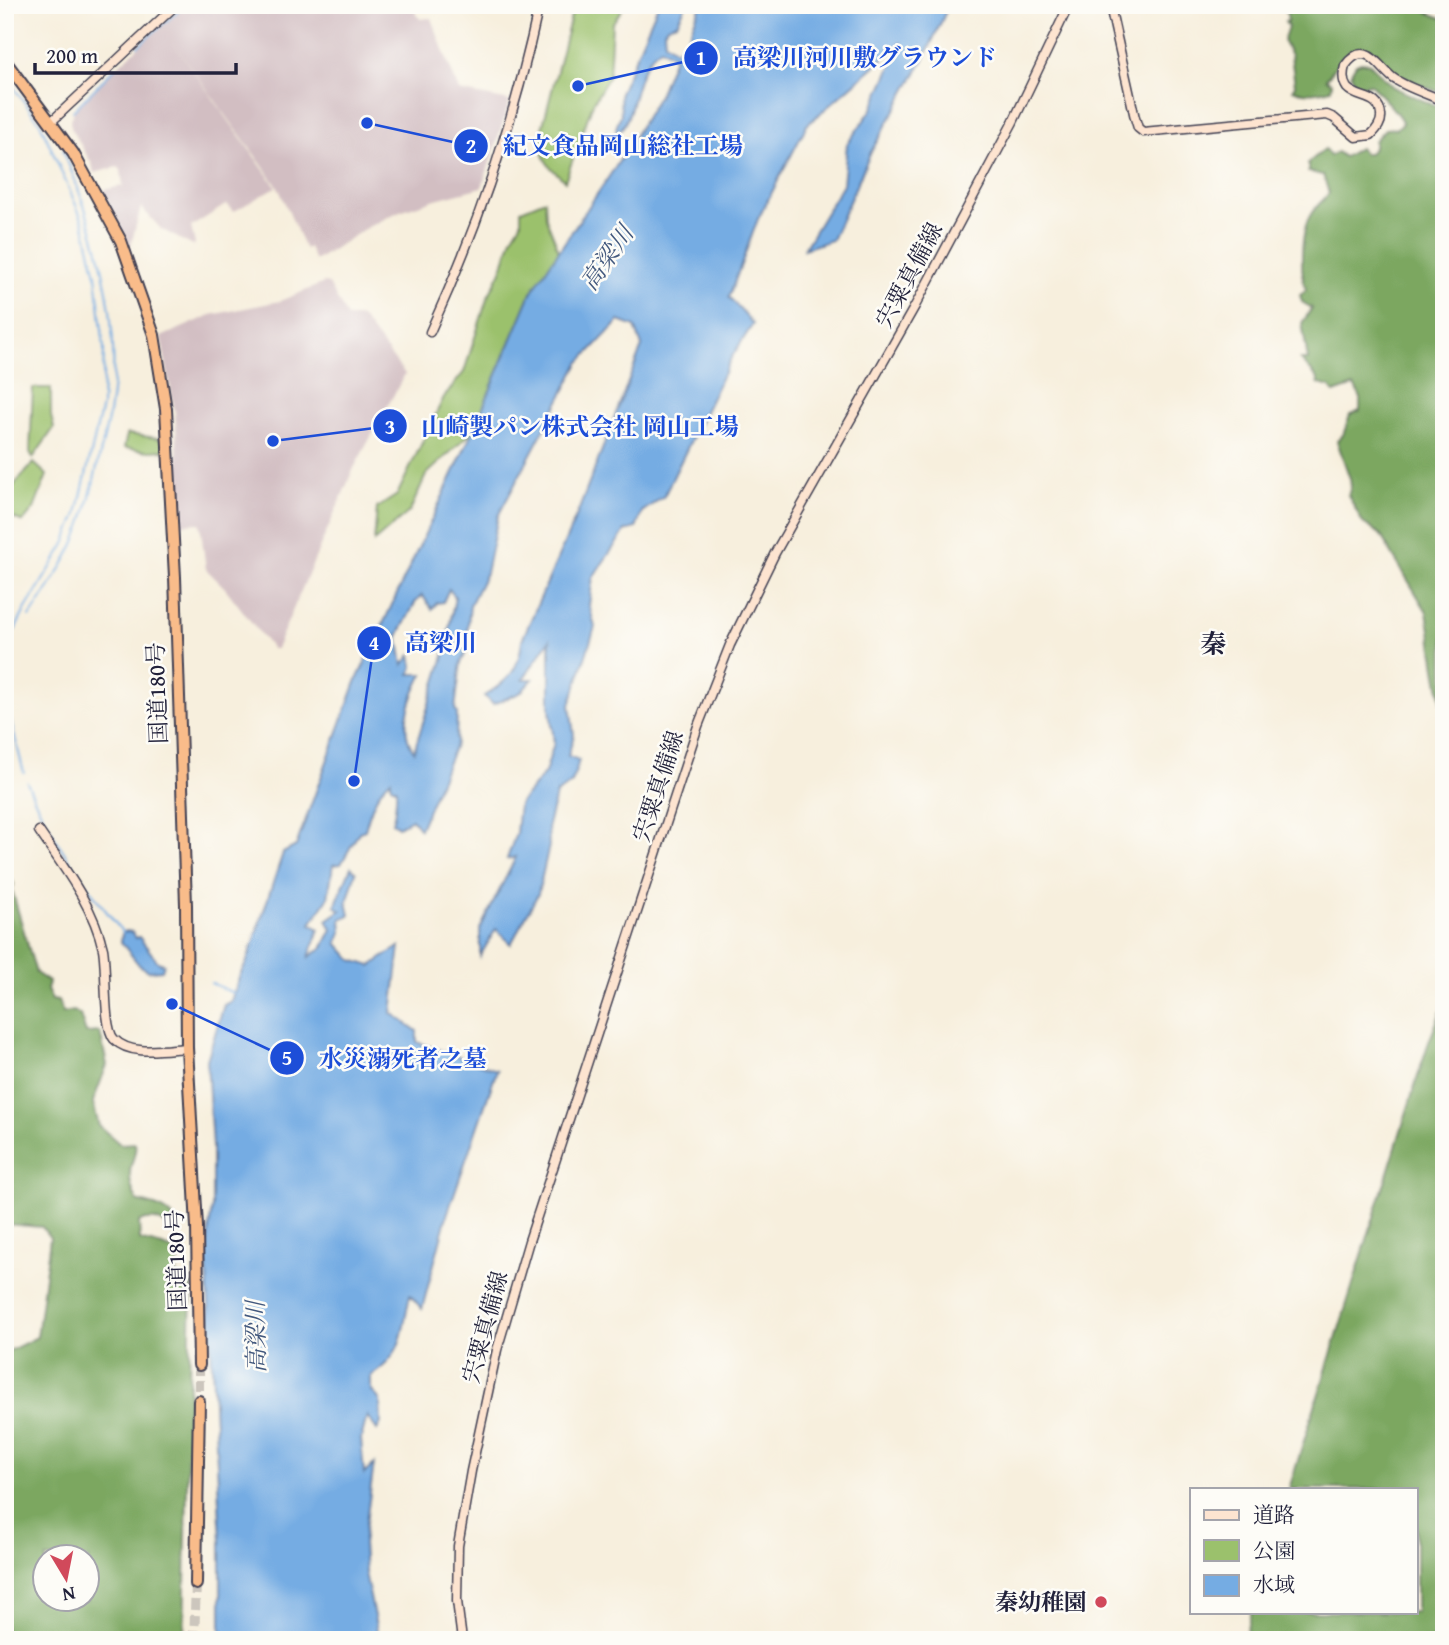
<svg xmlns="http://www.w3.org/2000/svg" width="1449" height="1645" font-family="'Gentium Book Plus','Noto Serif JP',serif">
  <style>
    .industrial { fill: #d2bec2 }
    .green { fill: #9bc16c; stroke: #5e7254; stroke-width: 2 }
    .forest { fill: #7ca760; stroke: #4f644e; stroke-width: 2; fill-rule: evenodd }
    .water { fill: #75ace3; stroke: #4c678f; stroke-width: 2; fill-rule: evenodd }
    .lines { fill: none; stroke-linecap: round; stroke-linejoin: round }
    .stream { stroke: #75ace3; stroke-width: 2 }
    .highway-tunnel { stroke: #ccc6bd; stroke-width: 10; stroke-dasharray: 10 5; stroke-linecap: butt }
    .secondary-casing { stroke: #424153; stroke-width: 11 }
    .highway-casing { stroke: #424153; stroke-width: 14 }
    .secondary { stroke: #fde4d0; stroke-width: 8 }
    .highway { stroke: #f9bc8a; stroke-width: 10 }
    .poi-dot { fill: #d1495b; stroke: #fdfcf7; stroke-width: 2.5 }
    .labels { text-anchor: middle; stroke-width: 5; stroke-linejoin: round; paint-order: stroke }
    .street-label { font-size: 23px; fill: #22223b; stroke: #fdfcf7 }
    .poi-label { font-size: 23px; font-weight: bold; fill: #22223b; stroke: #fdfcf7; text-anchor: end }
    .water-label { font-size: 24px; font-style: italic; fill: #43597e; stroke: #fdfcf7 }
    .quarter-label { font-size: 26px; font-weight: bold; fill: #22223b; stroke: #fdfcf7 }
    .leader { fill: none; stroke: #1d4ed8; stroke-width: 2.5 }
    .callout-dot { fill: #1d4ed8; stroke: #fdfcf7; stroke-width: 2.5 }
    .mark-label { font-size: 21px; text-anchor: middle; font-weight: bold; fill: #fff }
    .callout-label { font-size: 24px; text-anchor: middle; font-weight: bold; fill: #1d4ed8; stroke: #fdfcf7; stroke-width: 5; stroke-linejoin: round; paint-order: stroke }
  </style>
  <rect width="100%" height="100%" fill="#fdfcf7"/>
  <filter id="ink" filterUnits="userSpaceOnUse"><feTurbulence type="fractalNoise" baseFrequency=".0143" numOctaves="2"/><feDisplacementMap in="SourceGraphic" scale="14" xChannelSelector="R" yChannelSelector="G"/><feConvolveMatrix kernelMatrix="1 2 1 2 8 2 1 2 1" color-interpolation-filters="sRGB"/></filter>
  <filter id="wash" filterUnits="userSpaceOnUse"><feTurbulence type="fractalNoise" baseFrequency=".00686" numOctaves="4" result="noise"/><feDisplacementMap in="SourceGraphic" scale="28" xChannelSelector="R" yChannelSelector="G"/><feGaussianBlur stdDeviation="1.57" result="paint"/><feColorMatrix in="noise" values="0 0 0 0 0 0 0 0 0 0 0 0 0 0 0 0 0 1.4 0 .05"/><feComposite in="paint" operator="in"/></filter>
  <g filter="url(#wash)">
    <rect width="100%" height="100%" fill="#f7efdd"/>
    <g class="industrial">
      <path d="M186,5H411L420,19L431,18L459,91L510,101L482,187L436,199L400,211L368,227L315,261L309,247L305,249L278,187L169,37L276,187L233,212L227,204L191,227L195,244L193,246L161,229L141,207L130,248L103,190L123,186L121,170L118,167L94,173L92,164L72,130L70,122L74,111L123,61Z"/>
      <path d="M324,283L329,284L347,317H361L405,374L354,468L276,649H272L225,588L206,569L200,523L179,524V477L175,412L161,337L211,315L280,301Z"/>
    </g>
    <g class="green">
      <path d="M574,5H625L612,24L609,76L593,103L565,181C544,162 539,158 542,129Z"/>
      <path d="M545,200L546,218L559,251L532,291L473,431L426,475L410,511L374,542L377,508L397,495L444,397L464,372L487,299L502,269L512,238L521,223V210Z"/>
      <path d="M33,388H51V416L54,428L33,458L30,452Z"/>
      <path d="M127,434L164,439L165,450L150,451L124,448Z"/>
      <path d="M34,463L47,475L34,509L23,522L5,514V495Z"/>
    </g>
    <g class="forest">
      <path d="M1285,5H1421L1424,11L1444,19V94C1429,88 1410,83 1397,74C1382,64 1374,41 1352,50C1340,55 1335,70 1326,79L1332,83L1331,89C1318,92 1307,95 1293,89L1295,85L1291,55L1283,41L1288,27L1285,22L1288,21Z"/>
      <path d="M1361,62L1369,63L1393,87L1444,110V717L1427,612L1380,534L1363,523L1348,495L1351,487L1350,479L1337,441L1343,435L1350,415L1360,411V396L1354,386L1334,393L1330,387L1319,384L1317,377L1301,360H1308L1302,323L1312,308L1302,302L1300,295L1306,290C1300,272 1300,231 1311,214C1316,206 1324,200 1329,193L1323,175L1308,172V163L1325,149L1330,156L1337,152L1344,157L1359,148L1364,153H1369L1374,148V141L1385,129L1397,128L1403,123C1394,106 1382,99 1371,84L1361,86L1354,84L1351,73L1356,64Z"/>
      <path d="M5,868L14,884L12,890L36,973L49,982L47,990L52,1000L58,1001L63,1013L74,1011L80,1015L86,1033L100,1032L107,1065L93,1102L99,1126L120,1144L135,1143C137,1151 133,1158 131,1166C128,1180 132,1189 137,1201C154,1206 169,1207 177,1224L172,1230C160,1220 154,1217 139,1222L140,1240C162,1248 188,1244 175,1274L191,1284L184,1640H5V1353L37,1337L50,1238L42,1227L5,1224ZM46,1558H88V1600H46Z"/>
      <path d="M1444,1003V1640H1244L1251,1612H1416V1489H1289L1427,1047Z"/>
    </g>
    <g class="water">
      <path d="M658,5H686L677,23L667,26L664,31L665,42L676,50L686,42L701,5H949L924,59L871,152L832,240L804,249L843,184L847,144L872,109L902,42L807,125L758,219L729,297L753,324L731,358L664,496L642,512L636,528L625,531L593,577L589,605L595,627L570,705L574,735L568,756L579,760L572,783L556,794L548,825L549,846L538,894L511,944L496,929L480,956V929L516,857L507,859L516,833L519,804L545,773L554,743L550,709V640L523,679H533L520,693L493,704L484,696C509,680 519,671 522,640L578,512L642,346L635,327L619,321L579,363L498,516L486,573L470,605L465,655L461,662L455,709L457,713L456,743L420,829L412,819L398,827L392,822C395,816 397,795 396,788L391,786V779C376,792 370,811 365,830L359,832L341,864L333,865L328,898L311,924L319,929L309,957L323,947L332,929L327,920L341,910L335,906L351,867L356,872L347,902L350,915L341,919L342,932L337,943L352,960L371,966L400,946L392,1013L417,1031V1042L497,1070L447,1215L422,1309L410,1295C402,1330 405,1354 371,1376V1390L380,1400L381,1423L377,1430L367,1416L361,1439L364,1474L374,1464L363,1544L365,1573L379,1640H221V1542L206,1249L212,1208V1147L207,1060L224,1005L231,1001L240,975L246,964L283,853L296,846L356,682L473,431L532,291L618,163L659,95L674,57L661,48C631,66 637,119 617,133L616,128L621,114L620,93ZM449,589L455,597L444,656L414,751C397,730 412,695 423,674H410L413,666L411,655L403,665L398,636L416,601L422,595L432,609L437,603L443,602Z"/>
      <path d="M126,931L132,932L136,938L139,937L158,962L164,964L162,970L149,971L140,966L121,942L122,934Z"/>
    </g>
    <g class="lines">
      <g class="stream">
        <path d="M138,46L185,5"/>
        <path d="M5,76L40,123L83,221L96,275L104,349L102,406L77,514L65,544L25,610L11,638L8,690L10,718L24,773"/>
        <path d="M73,111L116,67"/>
        <path d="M30,617C45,593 62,570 74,544C85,520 91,493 97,467C104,438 112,408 113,378C117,298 93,223 63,150"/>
        <path d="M27,782C49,838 87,887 124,934"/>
        <path d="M211,983L233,993"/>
      </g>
    </g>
  </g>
  <g filter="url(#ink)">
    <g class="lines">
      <g class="highway-tunnel">
        <path d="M199,1365V1401"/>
        <path d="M194,1640L196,1584"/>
      </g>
      <defs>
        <g id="secondary">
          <path d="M1112,15L1135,118L1138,128L1143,132L1327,115L1334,118L1356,137L1371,135C1377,129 1382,123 1381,115C1379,94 1358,100 1347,88C1342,81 1343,73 1345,66C1365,38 1378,66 1393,78C1407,88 1428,94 1444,101"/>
          <path d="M52,121L176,5"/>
          <path d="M430,332C478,227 515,118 539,5"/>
          <path d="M39,831C64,868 93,905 103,949C107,971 103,1027 114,1039C131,1057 166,1049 187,1048"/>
          <path d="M462,1640L457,1601L458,1546L471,1471L497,1350L529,1241L698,726L730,645L775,553L915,306L1013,122L1069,5"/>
        </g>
        <g id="highway">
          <path d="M5,61L73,153L121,241L154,335L166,409L175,577L186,905L187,1048L197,1227L199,1365"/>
          <path d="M196,1584L199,1401"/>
        </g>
      </defs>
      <use href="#secondary" class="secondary-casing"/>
      <use href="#highway" class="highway-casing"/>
      <use href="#secondary" class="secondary"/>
      <use href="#highway" class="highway"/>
    </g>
  </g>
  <circle class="poi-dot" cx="1101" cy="1602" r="7"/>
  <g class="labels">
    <g class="street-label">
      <text transform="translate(909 275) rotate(-62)" y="8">宍粟真備線</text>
      <text transform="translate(157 693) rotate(-92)" y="8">国道180号</text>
      <text transform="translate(658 786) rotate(-72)" y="8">宍粟真備線</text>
      <text transform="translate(176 1260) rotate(-92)" y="8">国道180号</text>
      <text transform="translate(485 1327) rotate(-75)" y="8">宍粟真備線</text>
    </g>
    <g class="poi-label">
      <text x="1087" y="1610">秦幼稚園</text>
    </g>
    <g class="water-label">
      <text transform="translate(607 258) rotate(-55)" y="8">高梁川</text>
      <text transform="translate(256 1337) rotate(-91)" y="8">高梁川</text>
    </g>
    <g class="quarter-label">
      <text x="1213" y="653">秦</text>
    </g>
  </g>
  <path class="leader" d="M578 86L701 58M367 123L471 146M273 441L390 426M354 781L374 643M172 1004L287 1058"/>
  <g class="callout-dot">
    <circle cx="578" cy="86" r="7"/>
    <circle cx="367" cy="123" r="7"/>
    <circle cx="273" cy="441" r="7"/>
    <circle cx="354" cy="781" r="7"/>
    <circle cx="172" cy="1004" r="7"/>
    <circle cx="701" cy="58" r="18"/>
    <circle cx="471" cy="146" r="18"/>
    <circle cx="390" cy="426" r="18"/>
    <circle cx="374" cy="643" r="18"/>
    <circle cx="287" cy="1058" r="18"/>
  </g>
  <g class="mark-label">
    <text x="701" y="65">1</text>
    <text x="471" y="153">2</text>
    <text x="390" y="434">3</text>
    <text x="374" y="650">4</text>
    <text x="287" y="1065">5</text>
  </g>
  <g class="callout-label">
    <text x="865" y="66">高梁川河川敷グラウンド</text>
    <text x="623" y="154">紀文食品岡山総社工場</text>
    <text x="580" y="435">山崎製パン株式会社 岡山工場</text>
    <text x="441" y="651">高梁川</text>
    <text x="403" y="1067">水災溺死者之墓</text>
  </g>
  <rect width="1449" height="1645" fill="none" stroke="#fdfcf7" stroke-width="28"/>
  <rect x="1190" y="1488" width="228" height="126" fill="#fdfcf7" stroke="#a5a5ac" stroke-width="2"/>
  <rect x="1204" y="1510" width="35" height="10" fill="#fde4d0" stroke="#a5a5ac" stroke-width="2"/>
  <text x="1253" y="1522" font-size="21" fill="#22223b">道路</text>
  <rect x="1204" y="1540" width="35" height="21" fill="#9bc16c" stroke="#a5a5ac" stroke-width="2"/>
  <text x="1253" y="1558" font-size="21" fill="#22223b">公園</text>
  <rect x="1204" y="1575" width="35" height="21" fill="#75ace3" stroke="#a5a5ac" stroke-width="2"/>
  <text x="1253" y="1592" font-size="21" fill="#22223b">水域</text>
  <g transform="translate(66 1578) rotate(170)"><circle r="33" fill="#fdfcf7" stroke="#a5a5ac" stroke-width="2"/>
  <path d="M0-5L12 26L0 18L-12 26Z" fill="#d1495b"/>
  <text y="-10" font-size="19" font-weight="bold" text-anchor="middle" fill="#22223b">N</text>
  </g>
  <path d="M35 63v10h201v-10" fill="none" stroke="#22223b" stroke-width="3.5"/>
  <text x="46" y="63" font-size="21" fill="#22223b" stroke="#fdfcf7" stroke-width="5" paint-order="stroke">200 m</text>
</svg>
